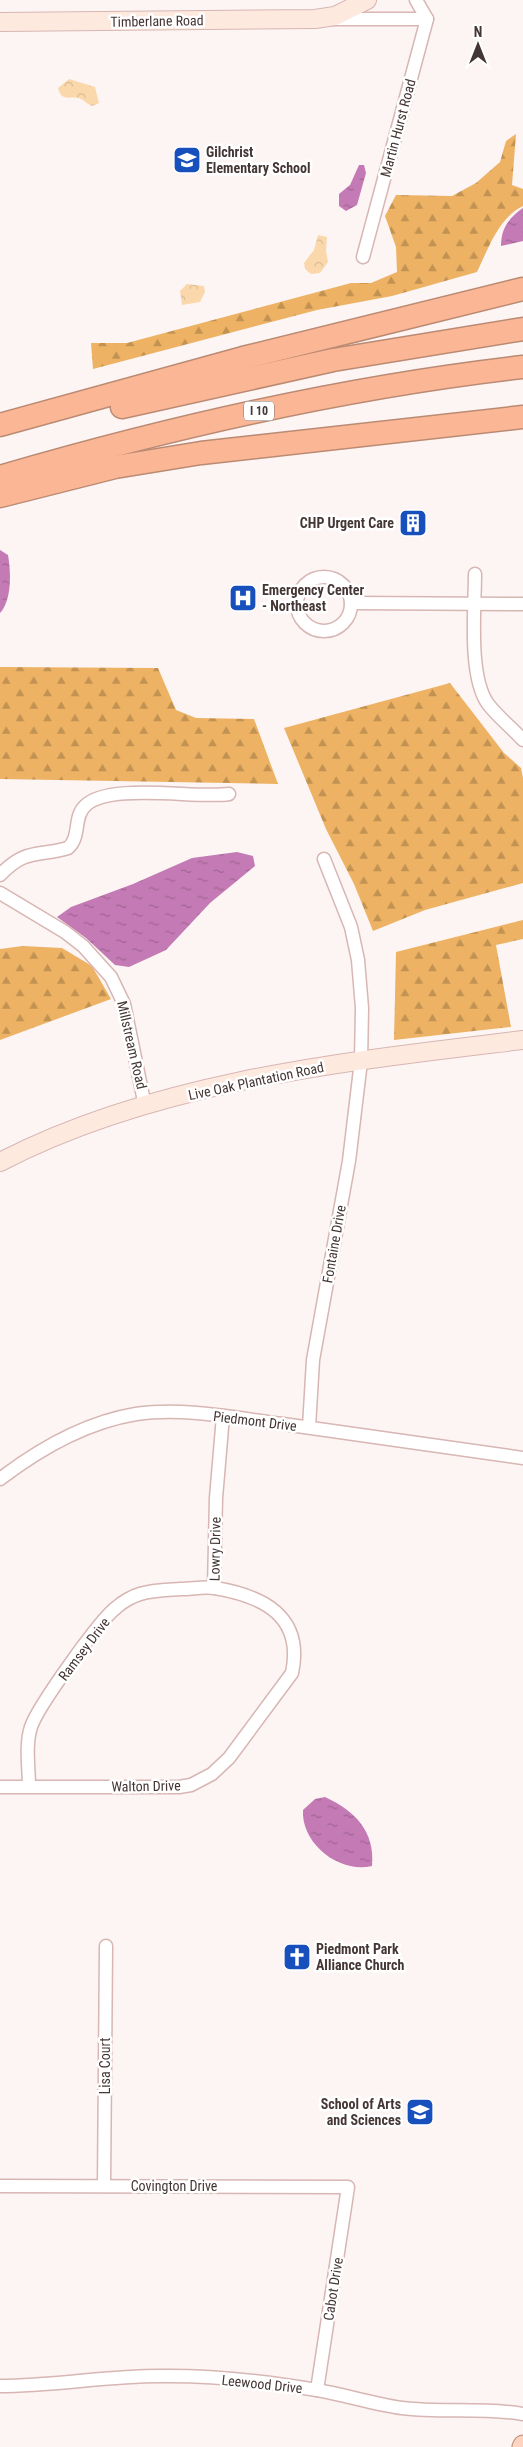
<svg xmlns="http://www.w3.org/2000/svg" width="523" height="2447" font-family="'Roboto Condensed',sans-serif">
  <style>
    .forest { fill: url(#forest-firs) }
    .park { fill: url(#park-crowns) }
    .water { fill: url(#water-ripples) }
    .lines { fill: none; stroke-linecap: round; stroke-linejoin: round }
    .street-casing { stroke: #d7b6b3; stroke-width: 15 }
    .secondary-casing { stroke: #d7b6b3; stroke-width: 20 }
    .primary-casing { stroke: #bb8a73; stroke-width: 21 }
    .highway-casing { stroke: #bb8a73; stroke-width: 25 }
    .street { stroke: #fff; stroke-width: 12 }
    .secondary { stroke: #fee9df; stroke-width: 18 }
    .primary { stroke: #fdd4bf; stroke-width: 19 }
    .highway { stroke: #fbb795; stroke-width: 22 }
    .labels { text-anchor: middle; stroke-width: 5; stroke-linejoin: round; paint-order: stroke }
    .shield { fill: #fff; stroke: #7c7272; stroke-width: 1 }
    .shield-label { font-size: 12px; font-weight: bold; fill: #443635 }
    .street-label { font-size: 14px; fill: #443635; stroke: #fff }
    .poi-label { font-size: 14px; font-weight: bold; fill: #443635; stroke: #fff; text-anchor: start }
  </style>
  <defs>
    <pattern id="forest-firs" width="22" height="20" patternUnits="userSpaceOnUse" patternTransform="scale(1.25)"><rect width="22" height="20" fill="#edb263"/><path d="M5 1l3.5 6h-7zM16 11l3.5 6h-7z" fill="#c29252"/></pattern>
    <pattern id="park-crowns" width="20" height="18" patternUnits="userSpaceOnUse" patternTransform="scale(1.25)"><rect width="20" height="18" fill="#fbd8ac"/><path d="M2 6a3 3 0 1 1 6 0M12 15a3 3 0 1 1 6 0" fill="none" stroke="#d8ba95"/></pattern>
    <pattern id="water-ripples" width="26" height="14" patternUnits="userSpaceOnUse" patternTransform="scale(1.25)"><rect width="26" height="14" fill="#c47ab4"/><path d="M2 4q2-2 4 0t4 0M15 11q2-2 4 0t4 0" fill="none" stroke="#a16593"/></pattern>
  </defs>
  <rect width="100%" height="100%" fill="#fcf5f4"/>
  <g class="forest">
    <path d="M516,134L512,185L523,189V206C499,217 488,249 477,272L392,296L317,310L93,369L91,343H127L351,283H371L397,272L396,247L385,216L396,195L452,196L476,183L500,162L506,141Z"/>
    <path d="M0,667L158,668L176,710L196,718L254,719L278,784L0,779Z"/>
    <path d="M450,683L504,753L521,768L523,778V883L425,910L373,931L354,884L326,829L284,728Z"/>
    <path d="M523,920V939L496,945L511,1027L394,1040L396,952Z"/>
    <path d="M23,946L62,948L92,966L111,999L0,1040V949Z"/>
  </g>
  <g class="park">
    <path d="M69,79L95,87L99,103L92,106C87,104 85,101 81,99C71,94 62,104 58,88Z"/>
    <path d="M318,235L327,237L326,251L328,262L320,273L311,274L305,269L304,263L314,250Z"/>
    <path d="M187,284L204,286L205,292L200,302L182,305L180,291Z"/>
  </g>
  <g class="water">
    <path d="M359,165H364L366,173L357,205L346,211L339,206V194L350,185Z"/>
    <path d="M523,208V241L501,246C501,228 509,218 523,208Z"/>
    <path d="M0,550L8,555C11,572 12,600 0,613Z"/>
    <path d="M237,852L253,856L255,866L210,903L166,950L129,967L115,965L86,938L57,917L71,907L133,884L192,858Z"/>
    <path d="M325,1797C355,1811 375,1831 372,1866C340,1874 301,1844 303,1810L315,1799Z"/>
  </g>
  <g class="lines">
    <defs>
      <g id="street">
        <path d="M332,19H427"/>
        <path d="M363,257L427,19L416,0"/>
        <path d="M475,574C475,608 468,676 488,704C498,717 512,728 523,740"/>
        <circle cx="324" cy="604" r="27"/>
        <path d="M351,603L523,604"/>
        <path d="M0,875C26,848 37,857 68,848C81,837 73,817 85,806C108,782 197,799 229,794"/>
        <path d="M0,893L65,932L83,946L111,977L124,1004L145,1106"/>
        <path d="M309,1427L313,1360L349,1161L361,1061L362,1008L358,960L351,927L324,859"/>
        <path d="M0,1479C38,1450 87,1422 136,1414C184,1407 235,1418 283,1424C363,1435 443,1447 523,1458"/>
        <path d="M214,1588L216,1498L223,1416"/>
        <path d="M0,1787H179L191,1785L212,1774L229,1758L292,1673C304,1616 263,1596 215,1588C205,1586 192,1589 181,1589C168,1590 153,1590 140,1594C133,1596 122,1602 117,1607C100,1619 37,1708 31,1727C25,1745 29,1768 29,1787"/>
        <path d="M0,2186L348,2187L317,2390"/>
        <path d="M104,2186L106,1946"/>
        <path d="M0,2386C53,2386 106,2376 159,2376C207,2375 269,2382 317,2390C346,2395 373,2404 402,2408C442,2413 483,2407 523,2414"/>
      </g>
      <g id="secondary">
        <path d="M0,22L315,19L335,16L367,0"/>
        <path d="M0,1162C158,1080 349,1061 523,1040"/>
      </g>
      <path id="primary" d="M522,2447L523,2445"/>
      <g id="highway">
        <path d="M122,407L333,360L523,329"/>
        <path d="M0,425L243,358L523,289"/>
        <path d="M0,477C171,427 346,387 523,367"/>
        <path d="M0,496L115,467L201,453L523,417"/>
      </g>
    </defs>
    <use href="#street" class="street-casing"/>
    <use href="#secondary" class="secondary-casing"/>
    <use href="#primary" class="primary-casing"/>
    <use href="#highway" class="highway-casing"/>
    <use href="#street" class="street"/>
    <use href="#secondary" class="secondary"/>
    <use href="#primary" class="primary"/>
    <use href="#highway" class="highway"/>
  </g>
  <defs>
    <symbol id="school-square" viewBox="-11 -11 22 22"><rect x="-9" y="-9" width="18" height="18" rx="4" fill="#1750bc" stroke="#fff"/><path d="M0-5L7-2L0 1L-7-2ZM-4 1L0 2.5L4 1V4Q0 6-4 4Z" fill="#fff"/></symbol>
    <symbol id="building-square" viewBox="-11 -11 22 22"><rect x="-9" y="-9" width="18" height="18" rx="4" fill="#1750bc" stroke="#fff"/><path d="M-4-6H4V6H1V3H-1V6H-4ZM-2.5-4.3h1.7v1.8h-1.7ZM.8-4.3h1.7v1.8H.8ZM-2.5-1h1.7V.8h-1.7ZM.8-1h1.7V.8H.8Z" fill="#fff"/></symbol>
    <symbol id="hospital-square" viewBox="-11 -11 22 22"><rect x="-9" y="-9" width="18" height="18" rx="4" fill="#1750bc" stroke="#fff"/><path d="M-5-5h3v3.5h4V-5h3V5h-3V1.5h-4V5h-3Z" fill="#fff"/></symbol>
    <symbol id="church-square" viewBox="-11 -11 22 22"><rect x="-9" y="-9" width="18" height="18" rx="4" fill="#1750bc" stroke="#fff"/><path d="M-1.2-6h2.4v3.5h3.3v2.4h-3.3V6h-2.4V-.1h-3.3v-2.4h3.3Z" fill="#fff"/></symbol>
  </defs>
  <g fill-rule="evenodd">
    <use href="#school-square" x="171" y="144" width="32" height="32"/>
    <use href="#building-square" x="397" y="507" width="32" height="32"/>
    <use href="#hospital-square" x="227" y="582" width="32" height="32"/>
    <use href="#church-square" x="281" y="1941" width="32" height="32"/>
    <use href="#school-square" x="404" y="2096" width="32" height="32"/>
  </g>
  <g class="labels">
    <rect class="shield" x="244" y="401.5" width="30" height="19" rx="4"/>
    <g class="shield-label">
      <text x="259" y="415">I 10</text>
    </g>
    <g class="street-label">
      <text transform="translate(157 21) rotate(-1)" y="5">Timberlane Road</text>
      <text transform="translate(398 128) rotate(-75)" y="5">Martin Hurst Road</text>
      <text transform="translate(132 1045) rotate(77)" y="5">Millstream Road</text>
      <text transform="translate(256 1081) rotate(-12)" y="5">Live Oak Plantation Road</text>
      <text transform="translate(334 1244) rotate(-80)" y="5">Fontaine Drive</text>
      <text transform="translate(255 1421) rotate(7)" y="5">Piedmont Drive</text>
      <text transform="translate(215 1549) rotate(-89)" y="5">Lowry Drive</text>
      <text transform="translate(84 1649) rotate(-53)" y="5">Ramsey Drive</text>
      <text transform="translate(146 1786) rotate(-1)" y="5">Walton Drive</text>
      <text transform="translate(105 2066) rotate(-90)" y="5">Lisa Court</text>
      <text x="174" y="2191">Covington Drive</text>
      <text transform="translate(333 2289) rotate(-81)" y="5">Cabot Drive</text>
      <text transform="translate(262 2384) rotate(6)" y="5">Leewood Drive</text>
    </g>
    <g class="poi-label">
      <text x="206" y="157">Gilchrist<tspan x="206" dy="16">Elementary School</tspan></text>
      <text x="394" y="528" text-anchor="end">CHP Urgent Care</text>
      <text x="262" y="595">Emergency Center<tspan x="262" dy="16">- Northeast</tspan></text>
      <text x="316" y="1954">Piedmont Park<tspan x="316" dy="16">Alliance Church</tspan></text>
      <text x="401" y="2109" text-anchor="end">School of Arts<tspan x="401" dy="16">and Sciences</tspan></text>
    </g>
  </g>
  <g transform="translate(478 45)" stroke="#ffffff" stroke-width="4" paint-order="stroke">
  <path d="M0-4L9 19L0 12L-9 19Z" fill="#443635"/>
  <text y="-8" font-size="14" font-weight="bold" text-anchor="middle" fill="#443635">N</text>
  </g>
</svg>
